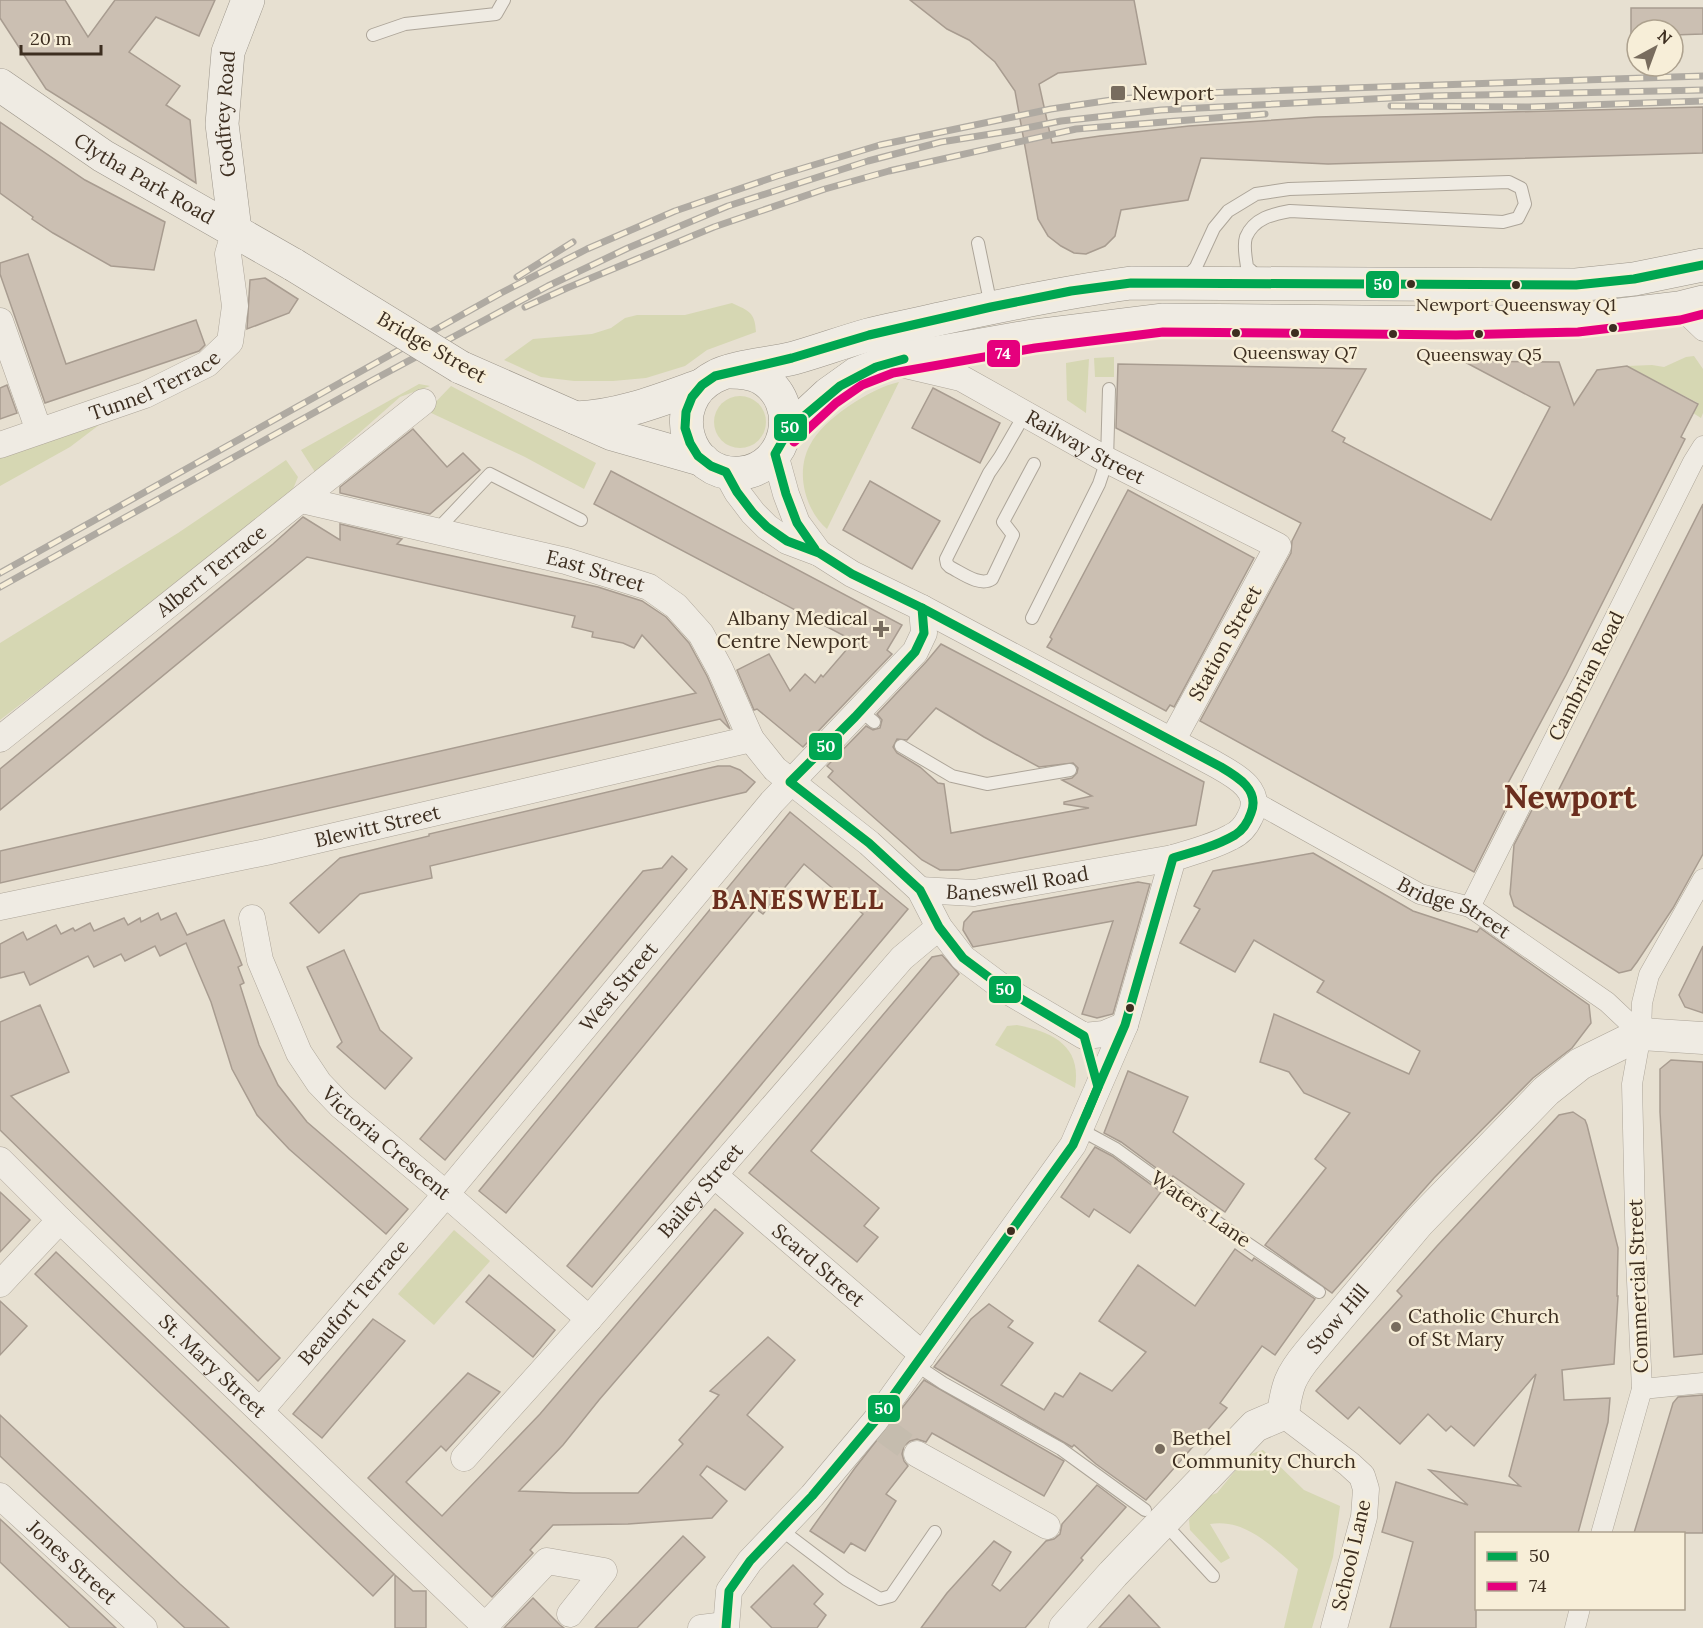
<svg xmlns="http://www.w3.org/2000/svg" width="1703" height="1628" font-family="Lora,serif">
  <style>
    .green { fill: #d6d7b3 }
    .building { fill: #cbbfb2; stroke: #a89c90; stroke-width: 1.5; fill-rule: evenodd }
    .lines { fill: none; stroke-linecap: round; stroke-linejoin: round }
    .minor-tunnel { stroke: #c5bcae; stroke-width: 26; stroke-dasharray: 26 13; stroke-linecap: butt }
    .service-casing { stroke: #ada599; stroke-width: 14 }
    .pedestrian-casing { stroke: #ada599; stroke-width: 21 }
    .minor-casing { stroke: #ada599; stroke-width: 27 }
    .tertiary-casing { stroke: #ada599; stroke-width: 33 }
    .secondary-casing { stroke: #9c958a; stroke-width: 34 }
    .service { stroke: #efebe3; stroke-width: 12 }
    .pedestrian { stroke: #efebe3; stroke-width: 20 }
    .minor { stroke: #efebe3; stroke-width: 26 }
    .tertiary { stroke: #efebe3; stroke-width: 32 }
    .secondary { stroke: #efebe3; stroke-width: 33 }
    .rail-casing { stroke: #afaaa2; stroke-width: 7 }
    .rail { stroke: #f7eed8; stroke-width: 4.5; stroke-dasharray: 14; stroke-linecap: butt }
    .secondary-bridge-casing { stroke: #9c958a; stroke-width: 34; stroke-linecap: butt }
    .secondary-bridge { stroke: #efebe3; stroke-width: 33 }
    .bus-1-casing { stroke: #f7eed8; stroke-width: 14 }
    .bus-2-casing { stroke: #f7eed8; stroke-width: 14 }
    .bus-1 { stroke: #00a651; stroke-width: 9 }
    .bus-2 { stroke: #e5007d; stroke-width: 9 }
    .poi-dot { fill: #786c5e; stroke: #f7eed8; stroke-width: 2 }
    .bus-dot { fill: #3d2e20; stroke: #f7eed8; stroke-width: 2 }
    .labels { text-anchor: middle; stroke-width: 5; stroke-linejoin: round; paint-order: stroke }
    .bus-label { font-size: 18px; fill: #3d2e20; stroke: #f7eed8 }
    .poi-label { font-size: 20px; fill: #3d2e20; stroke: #f7eed8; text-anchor: start }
    .street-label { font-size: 20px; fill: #3d2e20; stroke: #f7eed8 }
    .district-label { font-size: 26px; font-weight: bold; letter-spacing: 1.5px; fill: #6b2e1e; stroke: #f7eed8 }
    .town-label { font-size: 32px; font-weight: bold; fill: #6b2e1e; stroke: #f7eed8 }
    .line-badge { stroke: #f7eed8; stroke-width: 2 }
    .badge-label { font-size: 16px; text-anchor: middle; font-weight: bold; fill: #fff }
  </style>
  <rect width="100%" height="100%" fill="#e7e0d1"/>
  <g class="green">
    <path d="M732,303C749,311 755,312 756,332L707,350L685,366L646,378L613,381H574L541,377L504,360L533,339L592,334L611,328L625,318L637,315H685Z"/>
    <path d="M1694,356L1703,369V413L1701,418L1693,413L1698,403L1627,366L1652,365L1664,367L1686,357Z"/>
    <path d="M1114,357V377H1095L1094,358Z"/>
    <path d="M1089,359L1086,413L1067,400L1066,363Z"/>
    <path d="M899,382L827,529C805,510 795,472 810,445C823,419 871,388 899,382Z"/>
    <path d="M419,384L430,386L400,397L315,472L301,450Z"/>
    <path d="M451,386L596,463L584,489L525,457L427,411Z"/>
    <circle cx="740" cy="422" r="26"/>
    <path d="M99,425L70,447L0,486V458Z"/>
    <path d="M286,460L298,477L293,489L98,645L0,720V643L178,533Z"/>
    <path d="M1017,1025C1053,1032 1082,1046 1075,1088L995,1045L1007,1026Z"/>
    <path d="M454,1230L490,1261L434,1325L398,1294Z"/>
    <path d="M1263,1450L1304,1490L1340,1506L1333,1557L1312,1628H1284L1298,1569C1273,1547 1245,1518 1210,1524L1230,1558L1221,1563L1190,1530L1189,1520L1198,1504L1206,1497L1217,1493L1248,1455Z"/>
  </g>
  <g class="building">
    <path d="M0,0H65L88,37L115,0H215L199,36L156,17L129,52L180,86L166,105L190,120L196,183L46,89L0,18Z"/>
    <path d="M910,0H1134L1146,64L1058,73L1039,84L1052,143L1100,136L1189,126L1317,117L1703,107V153L1328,164L1201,158L1188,200L1121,210L1115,236L1105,246L1086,254L1074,253L1061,246L1048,236L1038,219L1015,91L995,62L969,40L947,29Z"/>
    <path d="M1631,8H1703V34L1673,35V30H1637V36H1631Z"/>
    <path d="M0,122L85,180L165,222L154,270L111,266L53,233L32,219L33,217L0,193Z"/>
    <path d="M28,254L66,364L196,320L205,345L199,351L45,403L0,274V263Z"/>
    <path d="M265,278L298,299L289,313L247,329L250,280Z"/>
    <path d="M1463,361L1559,362L1574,405L1597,370L1627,366L1698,404L1681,437L1685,439L1566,675L1507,785L1515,790L1474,872L1200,721L1291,553L1292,541L1301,523L1116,428L1118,364L1366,369L1332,431L1345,438L1343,442L1491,520L1550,407Z"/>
    <path d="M7,385L17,413L0,419V388Z"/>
    <path d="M933,388L1000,423L980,463L912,428Z"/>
    <path d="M413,429L447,467L463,453L480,470L430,514L340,493V487Z"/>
    <path d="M611,471L902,625L887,650L892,654L803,747L757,709L754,710L737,670L769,654L790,691L805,674L815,683L821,675L823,677L854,641L594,504Z"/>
    <path d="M870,481L940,521L912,569L843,530Z"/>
    <path d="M1128,490L1254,558L1174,707L1170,705L1166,711L1047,647L1052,639L1050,637Z"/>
    <path d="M1703,504V854L1673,908L1637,962L1631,970L1619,973L1514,906L1510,894L1514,845L1536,802L1549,809Z"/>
    <path d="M303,517L340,540V524L402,539L397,544L598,587L642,601L666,617L689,643L707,676L730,729L720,719L0,883V851L696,693L642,635L634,648L623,643L592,637L593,632L572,627L575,616L307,557L0,810V769L273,544Z"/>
    <path d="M941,644L1204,782L1196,825L958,870H940L922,860L828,777L833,771L827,766L866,726L873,730L880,728L882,720L877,714L926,662ZM936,708L984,737L1039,767L1073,763L1078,768L1077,773L1072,778L1062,780L1092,796L1064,802V804L1089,808L951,833L944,784L938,783L920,767L897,753L893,747L897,739L907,740Z"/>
    <path d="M718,766H730L740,770L755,782L746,792L430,866L432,878L360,894L319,933L290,903L340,858L429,836V834Z"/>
    <path d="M790,812L908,909L592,1287L567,1266L863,914L804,864L763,914L756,909L506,1213L479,1191Z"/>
    <path d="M1313,853L1413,911L1477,932L1480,928L1589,1005L1591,1023L1572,1048L1533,1078L1434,1178L1332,1293L1265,1245L1326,1168L1315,1159L1350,1113L1304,1093L1289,1072L1260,1062L1274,1014L1409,1074L1420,1051L1317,992L1324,981L1254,940L1235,972L1180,943L1200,909L1194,906L1213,871Z"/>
    <path d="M672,856L687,869L445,1160L420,1139L643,871L662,868Z"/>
    <path d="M1138,882L1150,884L1113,1014L1097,1018L1082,1014L1113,921L973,947L963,930L964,922L973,912Z"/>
    <path d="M158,913L161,920L176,913L187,935L224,920L242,965L238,967L244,983L240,985L259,1045L278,1085L307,1122L408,1209L386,1234L289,1149L257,1115L232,1069L211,1002L186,943L160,956L155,946L125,961L121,954L94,967L88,956L30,985L24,972L0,978V944L23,932L27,940L56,925L61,934L73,928L75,931L90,923L94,931L124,918L128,925L140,918L141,922Z"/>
    <path d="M1703,946V1013L1685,1007L1679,995Z"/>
    <path d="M344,950L380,1030L412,1058L385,1089L337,1047L342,1042L307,967Z"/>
    <path d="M942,955L959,974L811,1151L879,1208L864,1226L878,1237L857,1262L749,1173L932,957Z"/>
    <path d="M40,1005L69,1072L11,1096L280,1358L258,1381L0,1130V1022Z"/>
    <path d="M1671,1060L1703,1062V1354L1674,1357L1660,1112V1069Z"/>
    <path d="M1128,1071L1188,1097L1173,1132L1244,1184L1225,1212L1173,1176L1171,1179L1121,1142L1104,1133Z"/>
    <path d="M1573,1112L1585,1120L1587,1125L1618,1248L1617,1296H1618L1614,1364L1562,1370L1564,1400L1610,1398L1608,1422L1578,1533H1476V1628H1390L1413,1542L1382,1532L1396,1482L1468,1505L1429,1470L1520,1486L1509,1476L1536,1374L1474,1446L1451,1426L1446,1431L1428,1414L1400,1444L1359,1407L1348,1419L1316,1391L1402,1296L1397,1291L1437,1246L1559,1115Z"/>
    <path d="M1095,1147L1112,1156L1161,1192L1130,1233L1094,1209L1089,1217L1061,1197Z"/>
    <path d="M0,1192L30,1220L0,1252Z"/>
    <path d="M715,1209L743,1233L599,1400L563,1445L519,1491L573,1493H638L683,1444L679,1440L719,1395L710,1391L768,1337L795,1360L747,1415L783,1447L745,1490L707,1466L700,1475L727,1501L712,1518L628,1524L553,1525L530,1550L533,1553L492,1597L368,1478L468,1373L500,1392L446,1451L441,1446L406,1482L442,1516L540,1414Z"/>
    <path d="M1235,1249L1252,1261L1254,1258L1315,1299L1275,1355L1262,1346L1220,1403L1227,1408L1146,1500L1096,1464L1074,1445L1072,1447L934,1367L971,1319L989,1304L1013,1321L1008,1327L1033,1343L1001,1385L1044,1410L1055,1393L1063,1397L1080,1373L1112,1391L1146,1352L1099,1321L1138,1265L1195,1306Z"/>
    <path d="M56,1252L394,1574L373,1596L35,1274Z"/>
    <path d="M489,1275L555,1330L533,1357L466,1302Z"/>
    <path d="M0,1301L27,1326L0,1355Z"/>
    <path d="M373,1319L405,1341L322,1438L293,1414Z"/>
    <path d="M924,1380L1064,1461L1044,1496L932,1433L926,1442L917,1439L910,1441L904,1446L902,1454L904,1461L908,1466L886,1494L896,1501L865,1551L851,1543L844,1553L810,1531L855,1468Z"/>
    <path d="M1703,1395V1533H1634L1673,1403L1678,1397Z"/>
    <path d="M0,1415L180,1584L229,1628H185L134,1581L0,1456Z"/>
    <path d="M1097,1485L1126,1507L1081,1558L1083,1560L1025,1628H921L947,1593L994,1541L1011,1552L992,1585L1000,1591L1046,1541L1054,1539L1060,1534L1062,1524Z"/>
    <path d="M0,1519L48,1564L116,1628H70L40,1600L0,1562Z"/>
    <path d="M683,1536L705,1557L637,1628H595Z"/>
    <path d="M793,1565L823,1594L814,1604L826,1615L817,1628H772L751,1607Z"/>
    <path d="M395,1575L413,1591H426V1628H395Z"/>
    <path d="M1129,1595L1160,1628H1099Z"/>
    <path d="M533,1598L560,1625L564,1628H504Z"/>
  </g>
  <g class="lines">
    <path class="minor-tunnel" d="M884,1430L917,1454"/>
    <defs>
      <g id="service">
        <path d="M373,35L405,24L496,14L504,0"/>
        <path d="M978,243L991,306"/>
        <path d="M1186,278L1196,267L1214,228L1228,211L1256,194L1289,189L1509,182L1521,188L1525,204L1518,218L1503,222L1290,211C1273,214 1254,218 1246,237C1243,246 1246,258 1247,267L1258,277"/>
        <path d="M1026,412L1000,457L989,473L946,559L947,564L950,567C962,573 980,587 992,579L1013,535L1003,522L1034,464"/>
        <path d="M436,531L490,474L581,520"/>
        <path d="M1032,618L1099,484L1107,460L1109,389"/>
        <path d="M861,711L874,722"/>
        <path d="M901,746L952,776L987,784L1070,770"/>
        <path d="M1081,1130L1116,1149L1232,1233L1319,1292"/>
        <path d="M916,1365L943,1383L1061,1449L1145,1510"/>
        <path d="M1164,1523L1213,1576"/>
        <path d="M780,1529L846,1579L880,1599L891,1596L935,1532"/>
      </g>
      <g id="pedestrian">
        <path d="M1679,308L1703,331"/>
        <path id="s1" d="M1255,802L1420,894L1470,907L1607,1002L1641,1034"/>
        <path d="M1470,907L1693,462L1703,446"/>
        <path d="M1642,1389L1703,1383"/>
        <path d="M1601,1534L1642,1389L1636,1259L1632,1084L1641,1034L1642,1003L1649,975L1703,879"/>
        <path d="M1575,1628L1580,1608"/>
      </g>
      <g id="minor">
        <path d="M0,321L39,431"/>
        <path id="s2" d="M897,363L961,378L1107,460L1278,546L1172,741"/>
        <path id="s3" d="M0,445L145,395L207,364L230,342L235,306L228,254L235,230"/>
        <path d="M775,454L786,494L797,523L819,553"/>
        <path d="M726,472L737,492L753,513L767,527L787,541L819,553L852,574L922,608L1213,763C1232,774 1265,789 1250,817C1246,826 1240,833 1231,837C1213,847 1192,852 1173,858L1125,1025L1073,1145L875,1421L812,1496L750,1561L729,1591L726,1628"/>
        <path id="s4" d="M302,500L566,561L649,587L676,606L701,634L720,669L751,739L775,769L869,843L920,890L939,927L963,958L1006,990L1084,1036L1104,1034L1125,1025"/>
        <path id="s5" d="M0,739L423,402"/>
        <path id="s6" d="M920,890L974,893L1173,858"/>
        <path id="s7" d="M0,907L266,852L751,739"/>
        <path id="s8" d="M252,918L260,960L299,1053L319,1083L341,1106L446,1194L589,1319"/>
        <path id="s9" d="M0,1160L60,1220L487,1628"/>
        <path id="s10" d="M714,1175L923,1355"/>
        <path d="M0,1284L60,1220"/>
        <path id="s11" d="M261,1410L446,1194L772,802L915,652L924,633L922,608"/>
        <path d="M1283,1414L1349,1464L1362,1476L1366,1489L1364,1517L1334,1628"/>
        <path d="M917,1454L1047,1526"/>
        <path id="s12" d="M464,1458L589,1319L902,958L939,927"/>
        <path id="s13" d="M0,1496L144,1628"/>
        <path d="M485,1626L547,1561L604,1571L570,1614"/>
        <path d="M701,1628L725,1625"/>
      </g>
      <g id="tertiary">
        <path id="s14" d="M1065,1628L1113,1574L1255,1426L1283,1414C1287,1385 1290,1376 1309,1353L1419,1222L1546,1091L1580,1064L1641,1034L1703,1038"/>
      </g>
      <g id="secondary">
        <path id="s15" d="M0,85L103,156L294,265"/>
        <path id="s16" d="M235,230L222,124L228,52L248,0"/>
        <path d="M460,367L612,434L703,460"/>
        <path d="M730,372C741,372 752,373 761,378C802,402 789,468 741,473C686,478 665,403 714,377C734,366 771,364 794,358C819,351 843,342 868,335C891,329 915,325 939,319C1003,305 1066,292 1131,283L1576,285L1634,279L1703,265"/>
        <path d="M576,418C621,416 660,400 702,385"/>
        <path d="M786,433L828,394L856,374L890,361L1033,336L1162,320L1456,323L1578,320L1679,308L1703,302"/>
      </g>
    </defs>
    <use href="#service" class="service-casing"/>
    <use href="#pedestrian" class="pedestrian-casing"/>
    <use href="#minor" class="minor-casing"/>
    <use href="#tertiary" class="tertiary-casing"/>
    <use href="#secondary" class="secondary-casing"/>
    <use href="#service" class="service"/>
    <use href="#pedestrian" class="pedestrian"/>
    <use href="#minor" class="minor"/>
    <use href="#tertiary" class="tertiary"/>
    <use href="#secondary" class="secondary"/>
    <defs>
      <g id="rail">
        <path d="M1391,106L1529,107L1703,101"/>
        <path d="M517,277L573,242"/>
        <path d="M525,307L567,288L714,227L825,189L889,171L1076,129L1265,114"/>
        <path d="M0,573L501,293L587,249L675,211L777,176L880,145L1051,109L1118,99L1204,93L1703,76"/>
        <path d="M0,587L373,380L548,286L628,248L728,206L868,161L941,142L1016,130L1061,121L1161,110L1429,96L1703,90"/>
      </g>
    </defs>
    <use href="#rail" class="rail-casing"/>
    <use href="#rail" class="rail"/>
    <defs>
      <path id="secondary-bridge" d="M294,265L460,367"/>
    </defs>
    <use href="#secondary-bridge" class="secondary-bridge-casing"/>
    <use href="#secondary-bridge" class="secondary-bridge"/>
    <defs>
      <g id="bus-1">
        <path d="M815,549L797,523L786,494L775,454L790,428L840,386L876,367L904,359"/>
        <path d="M922,608L924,633L915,652L855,717L790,782L869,843L920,890L939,927L963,958L1006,990L1084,1036L1098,1087L1086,1116"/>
        <path d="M726,1628L729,1591L750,1561L812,1496L875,1421L1073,1145L1125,1025L1173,858C1194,852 1216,846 1235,835C1243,830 1248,822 1251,813C1260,790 1238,777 1221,767L922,608L852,574L819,553L787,541L767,527L753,513L737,492L726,472L711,466L698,456L690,443L685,428L686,412L692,397L702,385L715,376L792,358L869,335L991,307L1071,291L1131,283L1576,285L1634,279L1703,265"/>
      </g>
      <path id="bus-2" d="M794,442L836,403L862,385L893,373L1035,348L1163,332L1456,335L1578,332L1680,320L1703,314"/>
    </defs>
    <use href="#bus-1" class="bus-1-casing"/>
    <use href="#bus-2" class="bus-2-casing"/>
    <use href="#bus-1" class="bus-1"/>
    <use href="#bus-2" class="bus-2"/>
  </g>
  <g class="poi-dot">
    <rect x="1110" y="85" width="16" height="16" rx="3"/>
    <path d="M878 620h6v6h6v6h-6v6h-6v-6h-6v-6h6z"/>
    <circle cx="1396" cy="1327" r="6"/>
    <circle cx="1160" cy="1449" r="6"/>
  </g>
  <g class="bus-dot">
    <circle cx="1411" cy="284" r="5"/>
    <circle cx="1516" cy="285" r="5"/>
    <circle cx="1613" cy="328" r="5"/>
    <circle cx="1236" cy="333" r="5"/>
    <circle cx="1295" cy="333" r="5"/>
    <circle cx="1393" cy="334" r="5"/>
    <circle cx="1479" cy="334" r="5"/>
    <circle cx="1130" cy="1008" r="5"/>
    <circle cx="1011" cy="1231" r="5"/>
  </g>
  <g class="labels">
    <g class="bus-label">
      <text x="1516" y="311">Newport Queensway Q1</text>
      <text x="1295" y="359">Queensway Q7</text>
      <text x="1479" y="361">Queensway Q5</text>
    </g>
    <g class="poi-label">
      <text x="1132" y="100">Newport</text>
      <text x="868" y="625" text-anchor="end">Albany Medical<tspan x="868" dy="23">Centre Newport</tspan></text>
      <text x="1408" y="1323">Catholic Church<tspan x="1408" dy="23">of St Mary</tspan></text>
      <text x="1172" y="1445">Bethel<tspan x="1172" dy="23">Community Church</tspan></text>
    </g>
    <g class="street-label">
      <text dy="7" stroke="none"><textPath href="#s16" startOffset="117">Godfrey Road</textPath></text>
      <text dy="7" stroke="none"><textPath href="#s15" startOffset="172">Clytha Park Road</textPath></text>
      <text transform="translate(432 347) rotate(30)" y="7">Bridge Street</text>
      <text dy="7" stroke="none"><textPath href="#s3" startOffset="166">Tunnel Terrace</textPath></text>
      <text dy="7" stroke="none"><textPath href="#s2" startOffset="208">Railway Street</textPath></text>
      <text dy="7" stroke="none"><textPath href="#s5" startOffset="270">Albert Terrace</textPath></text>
      <text dy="7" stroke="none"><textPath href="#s4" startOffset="302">East Street</textPath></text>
      <text transform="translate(1225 643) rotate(-61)" y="7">Station Street</text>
      <text transform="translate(1586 676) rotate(-63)" y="7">Cambrian Road</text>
      <text dy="7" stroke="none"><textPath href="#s7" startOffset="386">Blewitt Street</textPath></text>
      <text dy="7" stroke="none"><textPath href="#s6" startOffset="98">Baneswell Road</textPath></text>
      <text dy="7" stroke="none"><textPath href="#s1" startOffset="226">Bridge Street</textPath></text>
      <text dy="7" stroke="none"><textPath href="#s11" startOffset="554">West Street</textPath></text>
      <text dy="7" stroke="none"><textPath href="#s8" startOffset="270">Victoria Crescent</textPath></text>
      <text dy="7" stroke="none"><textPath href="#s12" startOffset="357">Bailey Street</textPath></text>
      <text transform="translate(1201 1209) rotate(35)" y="7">Waters Lane</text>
      <text dy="7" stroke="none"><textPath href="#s10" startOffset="138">Scard Street</textPath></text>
      <text transform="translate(1638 1286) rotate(-92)" y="7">Commercial Street</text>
      <text dy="7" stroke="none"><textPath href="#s11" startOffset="142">Beaufort Terrace</textPath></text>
      <text dy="7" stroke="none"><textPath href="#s14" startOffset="420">Stow Hill</textPath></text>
      <text dy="7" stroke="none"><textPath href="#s9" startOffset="296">St. Mary Street</textPath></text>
      <text transform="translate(1351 1555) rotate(-77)" y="7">School Lane</text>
      <text dy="7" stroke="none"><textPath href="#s13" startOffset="98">Jones Street</textPath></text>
    </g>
    <g class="district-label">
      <text x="798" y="909">BANESWELL</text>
    </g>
    <g class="town-label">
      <text x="1570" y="808">Newport</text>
    </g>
  </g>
  <g class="line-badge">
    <rect x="1365" y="270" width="35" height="29" rx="6" fill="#00a651"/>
    <rect x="986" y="339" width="35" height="29" rx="6" fill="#e5007d"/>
    <rect x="773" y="413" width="35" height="29" rx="6" fill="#00a651"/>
    <rect x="808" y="732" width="35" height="29" rx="6" fill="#00a651"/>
    <rect x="988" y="975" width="34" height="29" rx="6" fill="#00a651"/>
    <rect x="867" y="1394" width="34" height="29" rx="6" fill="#00a651"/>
  </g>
  <g class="badge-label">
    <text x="1383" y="290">50</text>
    <text x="1003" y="359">74</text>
    <text x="790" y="433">50</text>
    <text x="826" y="752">50</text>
    <text x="1005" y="995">50</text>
    <text x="884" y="1414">50</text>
  </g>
  <rect x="1475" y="1532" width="210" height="78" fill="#f7eed8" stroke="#ada18e" stroke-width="1.5"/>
  <rect x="1487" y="1552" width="30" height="9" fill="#00a651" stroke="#ada18e" stroke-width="1.5"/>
  <text x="1529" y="1562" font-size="18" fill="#3d2e20">50</text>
  <rect x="1487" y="1582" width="30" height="9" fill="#e5007d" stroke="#ada18e" stroke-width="1.5"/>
  <text x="1529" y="1592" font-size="18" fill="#3d2e20">74</text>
  <g transform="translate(1655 48) rotate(41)"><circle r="28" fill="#f7eed8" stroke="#ada18e" stroke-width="1.5"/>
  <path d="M0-4.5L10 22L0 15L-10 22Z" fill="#786c5e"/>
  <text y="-9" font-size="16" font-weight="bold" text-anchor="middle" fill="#3d2e20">N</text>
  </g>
  <path d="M21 45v9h80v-9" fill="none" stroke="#3d2e20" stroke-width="3"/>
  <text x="30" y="45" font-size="18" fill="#3d2e20" stroke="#f7eed8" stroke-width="4.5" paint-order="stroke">20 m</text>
</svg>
